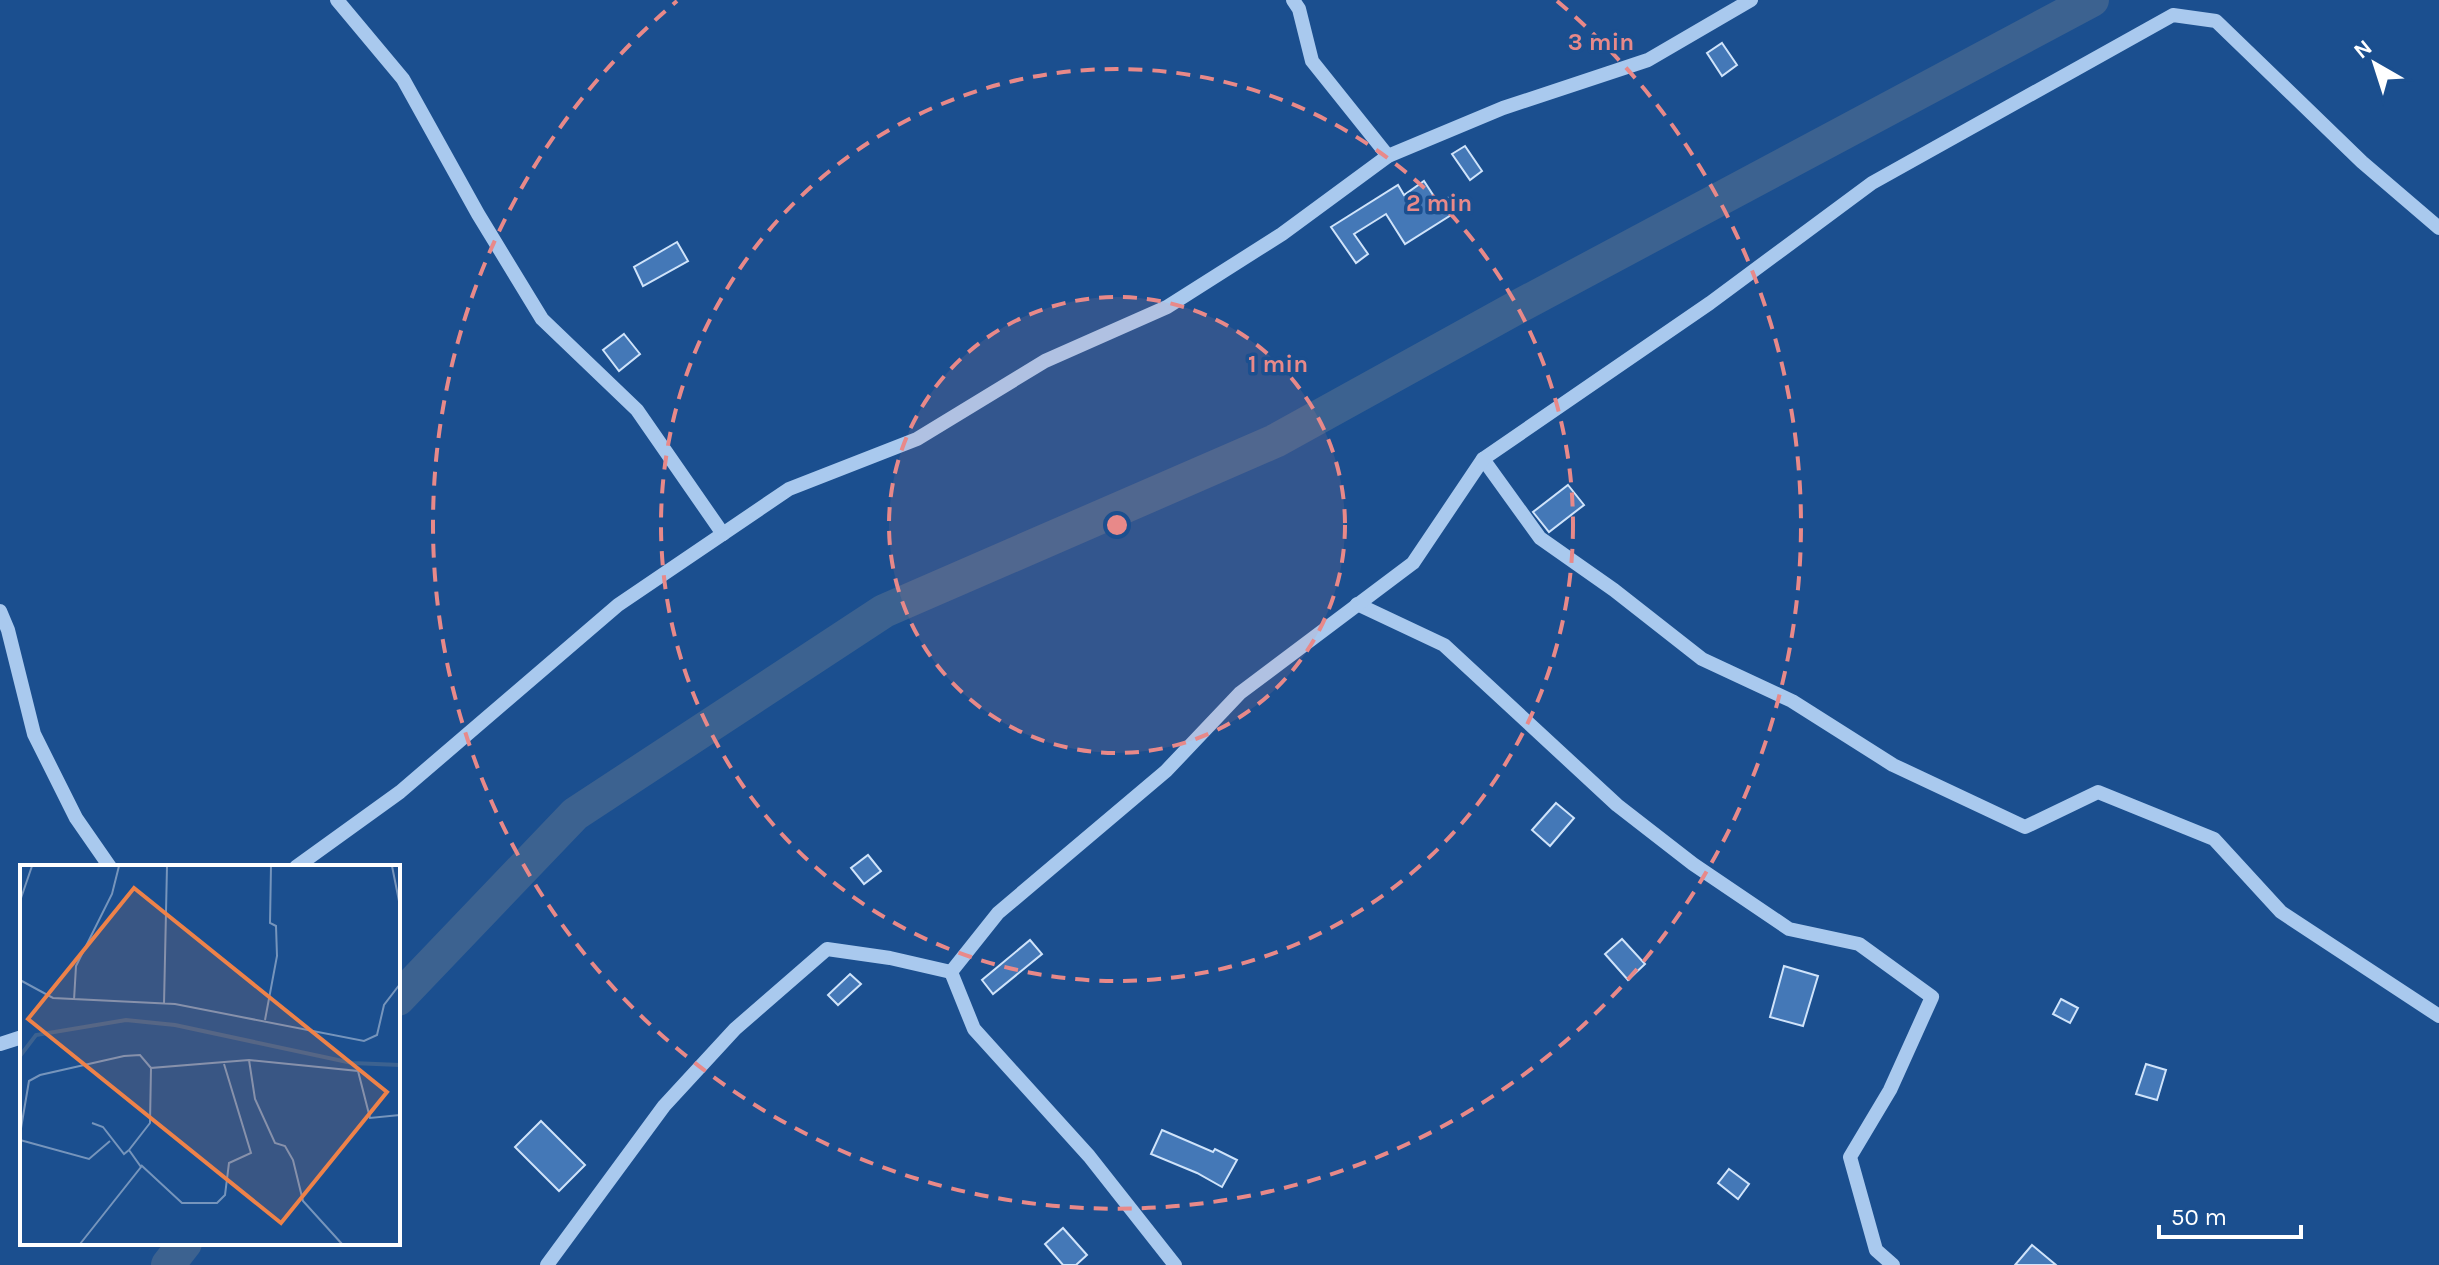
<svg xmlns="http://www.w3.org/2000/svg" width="2439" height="1265" font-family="Karla,sans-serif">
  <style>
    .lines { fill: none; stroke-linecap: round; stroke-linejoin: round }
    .river { stroke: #3c6290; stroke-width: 34 }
    .building { fill: #4478b7; stroke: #cfe3fa; stroke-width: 2 }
    .minor { stroke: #a9c9ee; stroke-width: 14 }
    .ring { fill: none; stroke: #e88989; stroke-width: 4; stroke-dasharray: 14 10 }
    .inset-river { fill: none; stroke: #3c6290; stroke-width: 4 }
    .inset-road { fill: none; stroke: #7695bc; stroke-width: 2 }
    .view { fill: #ee8249; fill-opacity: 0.15; stroke: #ee8249; stroke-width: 4 }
    .inset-edge { fill: none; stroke: #fff; stroke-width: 4 }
    .centre { fill: #e88989; stroke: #1b4f8f; stroke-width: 4 }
    .ring-label { font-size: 24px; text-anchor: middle; font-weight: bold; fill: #e88989; stroke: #1b4f8f; stroke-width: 7; stroke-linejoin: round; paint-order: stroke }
  </style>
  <rect width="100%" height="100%" fill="#1b4f8f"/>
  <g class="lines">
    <g class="river">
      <path d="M398,999L575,814L884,611L1275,441L1523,304L2092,0"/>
      <path d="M168,1265L185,1243"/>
    </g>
  </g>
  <g class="building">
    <path d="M1722,43L1737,65L1722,76L1707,53Z"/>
    <path d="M1465,146L1482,171L1470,180L1452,154Z"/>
    <path d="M1424,181L1439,204L1449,197L1459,210L1405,244L1386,214L1354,234L1368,254L1356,263L1331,227L1398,185L1404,195Z"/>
    <path d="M677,242L688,261L643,286L634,267Z"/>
    <path d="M624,334L640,354L619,371L603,350Z"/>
    <path d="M1568,485L1584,505L1549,532L1533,512Z"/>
    <path d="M1556,803L1574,818L1550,846L1532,830Z"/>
    <path d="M868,855L881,871L864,884L851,868Z"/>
    <path d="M1622,939L1645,964L1628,980L1605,954Z"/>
    <path d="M1030,940L1042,954L993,994L982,980Z"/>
    <path d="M1784,966L1818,976L1803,1026L1770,1017Z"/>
    <path d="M850,974L861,984L838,1005L828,995Z"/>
    <path d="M2061,999L2078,1008L2070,1023L2053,1014Z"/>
    <path d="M2146,1064L2166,1070L2157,1100L2136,1094Z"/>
    <path d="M541,1121L585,1165L559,1191L515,1147Z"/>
    <path d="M1162,1130L1213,1152L1215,1149L1237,1160L1222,1187L1197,1173L1151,1154Z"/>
    <path d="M1729,1169L1749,1184L1738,1199L1718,1183Z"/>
    <path d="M1063,1228L1087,1255L1076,1265H1063L1045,1244Z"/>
    <path d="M2032,1245L2056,1265H2015Z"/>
  </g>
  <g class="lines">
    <g class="minor">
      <path d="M337,0L403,79L478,214L542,319L637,410L723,534"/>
      <path d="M1293,0L1299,9L1312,61L1388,156"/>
      <path d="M1483,459L1540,538L1614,590L1702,659L1792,701L1893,765L2025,827L2098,792L2214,839L2281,912L2439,1016"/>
      <path d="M1357,604L1444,645L1617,805L1693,864L1789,929L1859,944L1932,997L1890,1090L1850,1157L1876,1250L1893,1265"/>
      <path d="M0,611L8,630L34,734L76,818L110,867"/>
      <path d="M296,867L400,792L618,605L789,489L917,439L1045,361L1167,307L1282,234L1388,156L1503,108L1648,60L1751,0"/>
      <path d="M0,1044L22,1037"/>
      <path d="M547,1265L664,1106L735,1029L827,949L890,958L951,972"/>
      <path d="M1175,1265L1089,1156L974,1029L951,972L998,913L1166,771L1240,693L1413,563L1483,459L1710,303L1872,183L2173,15L2216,21L2362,162L2439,228"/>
    </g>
  </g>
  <circle cx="1117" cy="525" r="228" fill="#e88989" fill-opacity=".12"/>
  <g class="ring">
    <circle cx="1117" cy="525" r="228"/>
    <circle cx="1117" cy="525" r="456"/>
    <path d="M1557 1A684 684 0 1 1 677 1"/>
  </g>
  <g transform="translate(20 865)">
    <rect width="380" height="380" fill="#1b4f8f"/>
    <path class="inset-river" d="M0,191L16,170L106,155L155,160L332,198L380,200"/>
    <path class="inset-road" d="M372,1L380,41M0,36L12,1M0,115L33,133L155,139L344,176L357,170L364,140L380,119M54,135L56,101L92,29L99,1M144,139L147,1M245,155L257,91L256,61L250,58L251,1M229,195L235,234L255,278L265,281L273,295L283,336L322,379M72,258L83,262L104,289L109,285M0,269L9,216L20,210L104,191L120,190L131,203M0,275L69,294L90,276M121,300L162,338H197L205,330L209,298L231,288L204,199M60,379L121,302L109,285L130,258L131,203L229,195L338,206L350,253L380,250"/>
    <path class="view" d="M114,23L367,227L261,358L8,154Z"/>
    <rect width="380" height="380" class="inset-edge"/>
  </g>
  <circle cx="1117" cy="525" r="12" class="centre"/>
  <g class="ring-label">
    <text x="1601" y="50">3 min</text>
    <text x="1439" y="211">2 min</text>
    <text x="1278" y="372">1 min</text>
  </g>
  <g transform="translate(2375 64) rotate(321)" stroke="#1b4f8f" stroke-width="6" paint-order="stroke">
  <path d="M0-6L14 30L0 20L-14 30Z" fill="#ffffff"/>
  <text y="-12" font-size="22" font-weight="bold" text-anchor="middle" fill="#ffffff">N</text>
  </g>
  <path d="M2159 1225v12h142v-12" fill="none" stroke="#ffffff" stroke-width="4"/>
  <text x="2171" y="1225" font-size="24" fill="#ffffff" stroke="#1b4f8f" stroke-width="6" paint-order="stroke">50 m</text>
</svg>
